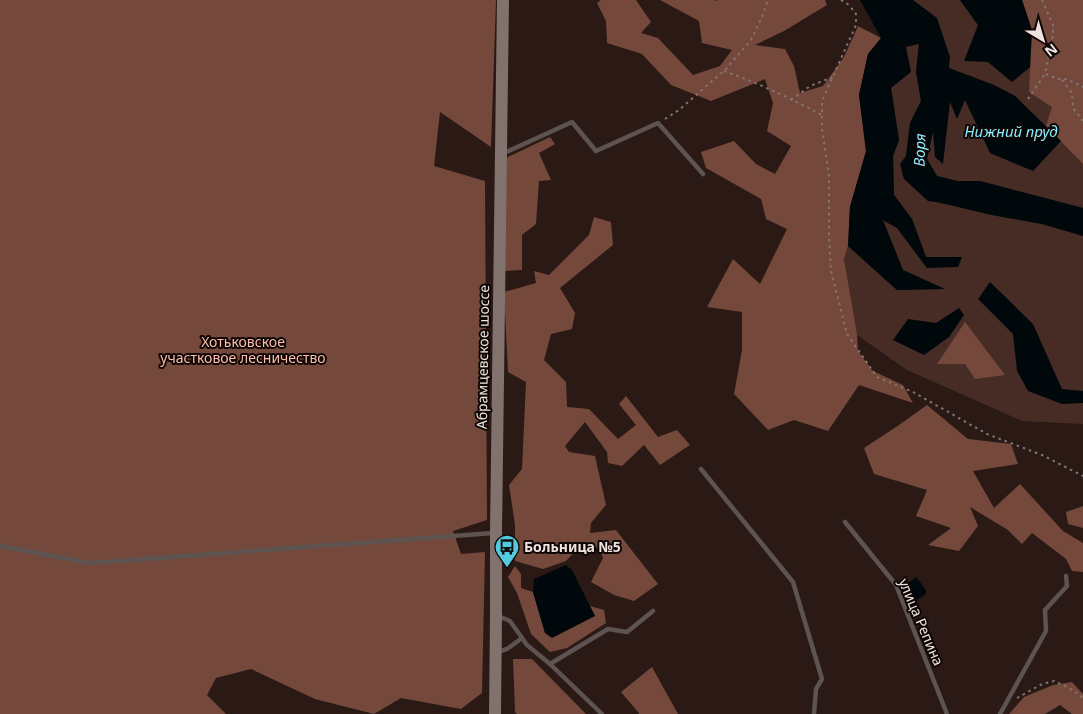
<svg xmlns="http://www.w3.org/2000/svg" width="1083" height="714" font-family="'Noto Sans',sans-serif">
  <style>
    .green { fill: #472c25 }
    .forest { fill: #75483c }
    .water { fill: #00080c }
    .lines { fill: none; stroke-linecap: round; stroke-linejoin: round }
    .path { stroke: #847571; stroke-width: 2; stroke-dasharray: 2.5 4; stroke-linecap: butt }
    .lane { stroke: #5d5351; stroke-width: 4.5 }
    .secondary { stroke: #81726d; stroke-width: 12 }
    .labels { text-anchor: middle; stroke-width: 4; stroke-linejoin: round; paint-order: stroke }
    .park-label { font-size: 14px; fill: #fdbead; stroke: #0d0605 }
    .street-label { font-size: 14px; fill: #efe3df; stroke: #0d0605 }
    .poi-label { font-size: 14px; font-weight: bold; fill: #efe3df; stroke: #0d0605; text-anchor: start }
    .water-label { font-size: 15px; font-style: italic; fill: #8aecfe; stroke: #0d0605 }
  </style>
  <rect width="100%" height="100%" fill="#2a1914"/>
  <g class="green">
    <path d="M913,0H960L978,25L988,62L1012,82L1032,30L1022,0H1083V208L980,181H957L937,176L927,159L933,130L950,101L957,118L965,99L1015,96L994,85L949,68Z"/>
    <path d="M919,43L916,72L921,101L910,123L906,156L900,164L928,201L937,202L992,215L1042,224L1083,236V424L1022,421L907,370L857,335L844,259L848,246L897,290L944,289L903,270L882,220L897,228L927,268L962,258L926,257L912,219L894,195L893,156L899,140L891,87L906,46Z"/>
  </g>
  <g class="forest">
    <path d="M0,0H496L491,147L440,112L434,166L485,181L487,520L453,531L461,554L485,552L482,693L461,709L401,698L374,714L315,699L251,669L216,678L207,695L226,714H0Z"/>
    <path d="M601,0H636L651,22L641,33L658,38L693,75L720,66L732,50L702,43L699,21L660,0H714L716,1L717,0H825L827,5L784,31L755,45L785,49L794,66L800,93L823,86L844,57L858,26L881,38L868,54L859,95L866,151L850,207L848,246L844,259L857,334L858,351L873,371L903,385L913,403L859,385L828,431L794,420L768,430L734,394L742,350V312L707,307L733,259L760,284L787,229L766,219L761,199L706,168L701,152L734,141L756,164L775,174L791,146L767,131L773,103L765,79L711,101L671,85L642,54L607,43L606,21L597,3Z"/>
    <path d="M1022,0H1083V164L1046,126L1052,107L1029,92L1032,30Z"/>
    <path d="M550,137L555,144L539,153L551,180L539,181L536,224L522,235V270L505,271L504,159Z"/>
    <path d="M594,217L611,222L613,245L560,288L575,313L572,329L551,334L544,360L566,382L567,407L589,409L618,439L636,425L619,404L626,396L658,437L677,430L690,445L660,465L644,445L622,466L608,463L607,452L585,422L565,446L569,452L595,456L606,505L591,523L590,533L616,530L658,584L634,601L614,595L591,582L603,558L599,547L575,551L566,561L543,569L515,561V525L509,485L522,469L526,382L508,372L504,292L536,283L534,271L549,275L589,235Z"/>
    <path d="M965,322L1005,375L975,379L965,364H937Z"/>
    <path d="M927,405L968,439L1011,444L1018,464L973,471L994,508L1020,484L1063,531L1083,543V572L1072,571L1066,559L1032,533L1022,544L1008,530L970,507L978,526L959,551L928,545L951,528L916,516L927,490L874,474L864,448L899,425Z"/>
    <path d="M1083,506V528L1068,524L1066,512Z"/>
    <path d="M515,566L521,574V588L533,592L545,633L595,616L590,606L604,610L606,623L567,648L550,652L531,634L517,593L508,577Z"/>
    <path d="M513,659H532L586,714H517L515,712Z"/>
    <path d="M652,667L678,714H639L638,712L621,692Z"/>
    <path d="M1072,682L1083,694V714H1072L1060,705L1045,714H1009L1024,697L1053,685Z"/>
  </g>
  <g class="water">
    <path d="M860,0H913L937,18L950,57L949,68L994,85L1015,96L1061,141L1033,171L990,153L965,100L957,119L950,102L943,164L935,157L933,132L927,159L937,176L957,181H980L1083,208V236L1042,224L992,215L937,202L928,201L904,179L900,164L906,156L910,123L921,101L916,72L919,44L906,47L911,72L891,88L899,140L893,156L894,195L912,219L926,257H962L958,267L927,268L897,228L883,220L903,270L945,289L897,290L848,246L850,207L866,151L859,95L868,54L881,38Z"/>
    <path d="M960,0H1022L1032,30L1030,67L1012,82L988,62L964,61L978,25Z"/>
    <path d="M990,282L1033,324L1062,389L1083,391V403L1062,404L1028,391L1017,371L1013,334L978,299Z"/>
    <path d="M959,308L964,315L949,337L924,355L893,340L908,319L936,323Z"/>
    <path d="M566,565L572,570L595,616L552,638L545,633L533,592L534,579Z"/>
    <path d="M916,577L926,590V594L917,600L905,586Z"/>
  </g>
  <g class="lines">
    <g class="path">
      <path d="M841,0L849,5L856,14V25L822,101V129L829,175V234L831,271L847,334L877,377L913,392L987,434L1042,455L1083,476"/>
      <path d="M1042,0L1053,25V35L1045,74L1062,80L1067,79L1083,87"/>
      <path d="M724,71C758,83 790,98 822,115"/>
      <path d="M1062,80L1072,93L1073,108L1083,121"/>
      <path d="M1028,99L1045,74"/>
      <path d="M791,100L810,86L833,77"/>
      <path d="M665,119L679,110L726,69L751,40L762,17L768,0"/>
      <path d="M1017,698L1042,684L1054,681L1067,687L1080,695L1083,699"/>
    </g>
    <g class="lane">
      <path d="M502,154L572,122L596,151L658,123L703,174"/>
      <path d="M701,469L793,582L822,679L816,689L814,714"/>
      <path d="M845,522L896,585L947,714"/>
      <path d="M0,546L90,563L493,533"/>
      <path d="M498,616L510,621L527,645L550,664L602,714"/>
      <path d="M497,652L507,649L522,638"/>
      <path d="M550,664L608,629L627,632L653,611"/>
      <path d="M1000,714L1046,631L1045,610L1067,586L1066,576"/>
    </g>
    <path class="secondary" d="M495,714L496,616V532L503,0"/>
  </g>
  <defs>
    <symbol id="bus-pin" viewBox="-11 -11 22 30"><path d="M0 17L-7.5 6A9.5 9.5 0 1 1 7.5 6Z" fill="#54cade" stroke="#0d0605"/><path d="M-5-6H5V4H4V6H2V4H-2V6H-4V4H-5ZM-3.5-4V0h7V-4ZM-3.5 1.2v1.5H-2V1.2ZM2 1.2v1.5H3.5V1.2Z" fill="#111"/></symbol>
  </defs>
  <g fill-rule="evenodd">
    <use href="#bus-pin" x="493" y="533" width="28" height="38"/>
  </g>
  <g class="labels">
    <g class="park-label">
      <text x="243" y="347">Хотьковское<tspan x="243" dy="16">участковое лесничество</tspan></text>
    </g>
    <g class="street-label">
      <text transform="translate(483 357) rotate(-89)" y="5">Абрамцевское шоссе</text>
      <text transform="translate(921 622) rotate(67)" y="5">улица Репина</text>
    </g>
    <g class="poi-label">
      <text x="524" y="552">Больница №5</text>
    </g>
    <g class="water-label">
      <text x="1011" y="137">Нижний пруд</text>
      <text transform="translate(920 150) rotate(-88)" y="5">Воря</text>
    </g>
  </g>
  <g transform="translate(1043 40) rotate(142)" stroke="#0d0605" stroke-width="4" paint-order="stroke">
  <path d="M0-4L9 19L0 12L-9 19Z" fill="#efe3df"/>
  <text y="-8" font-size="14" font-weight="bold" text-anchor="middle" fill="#efe3df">N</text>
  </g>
</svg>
